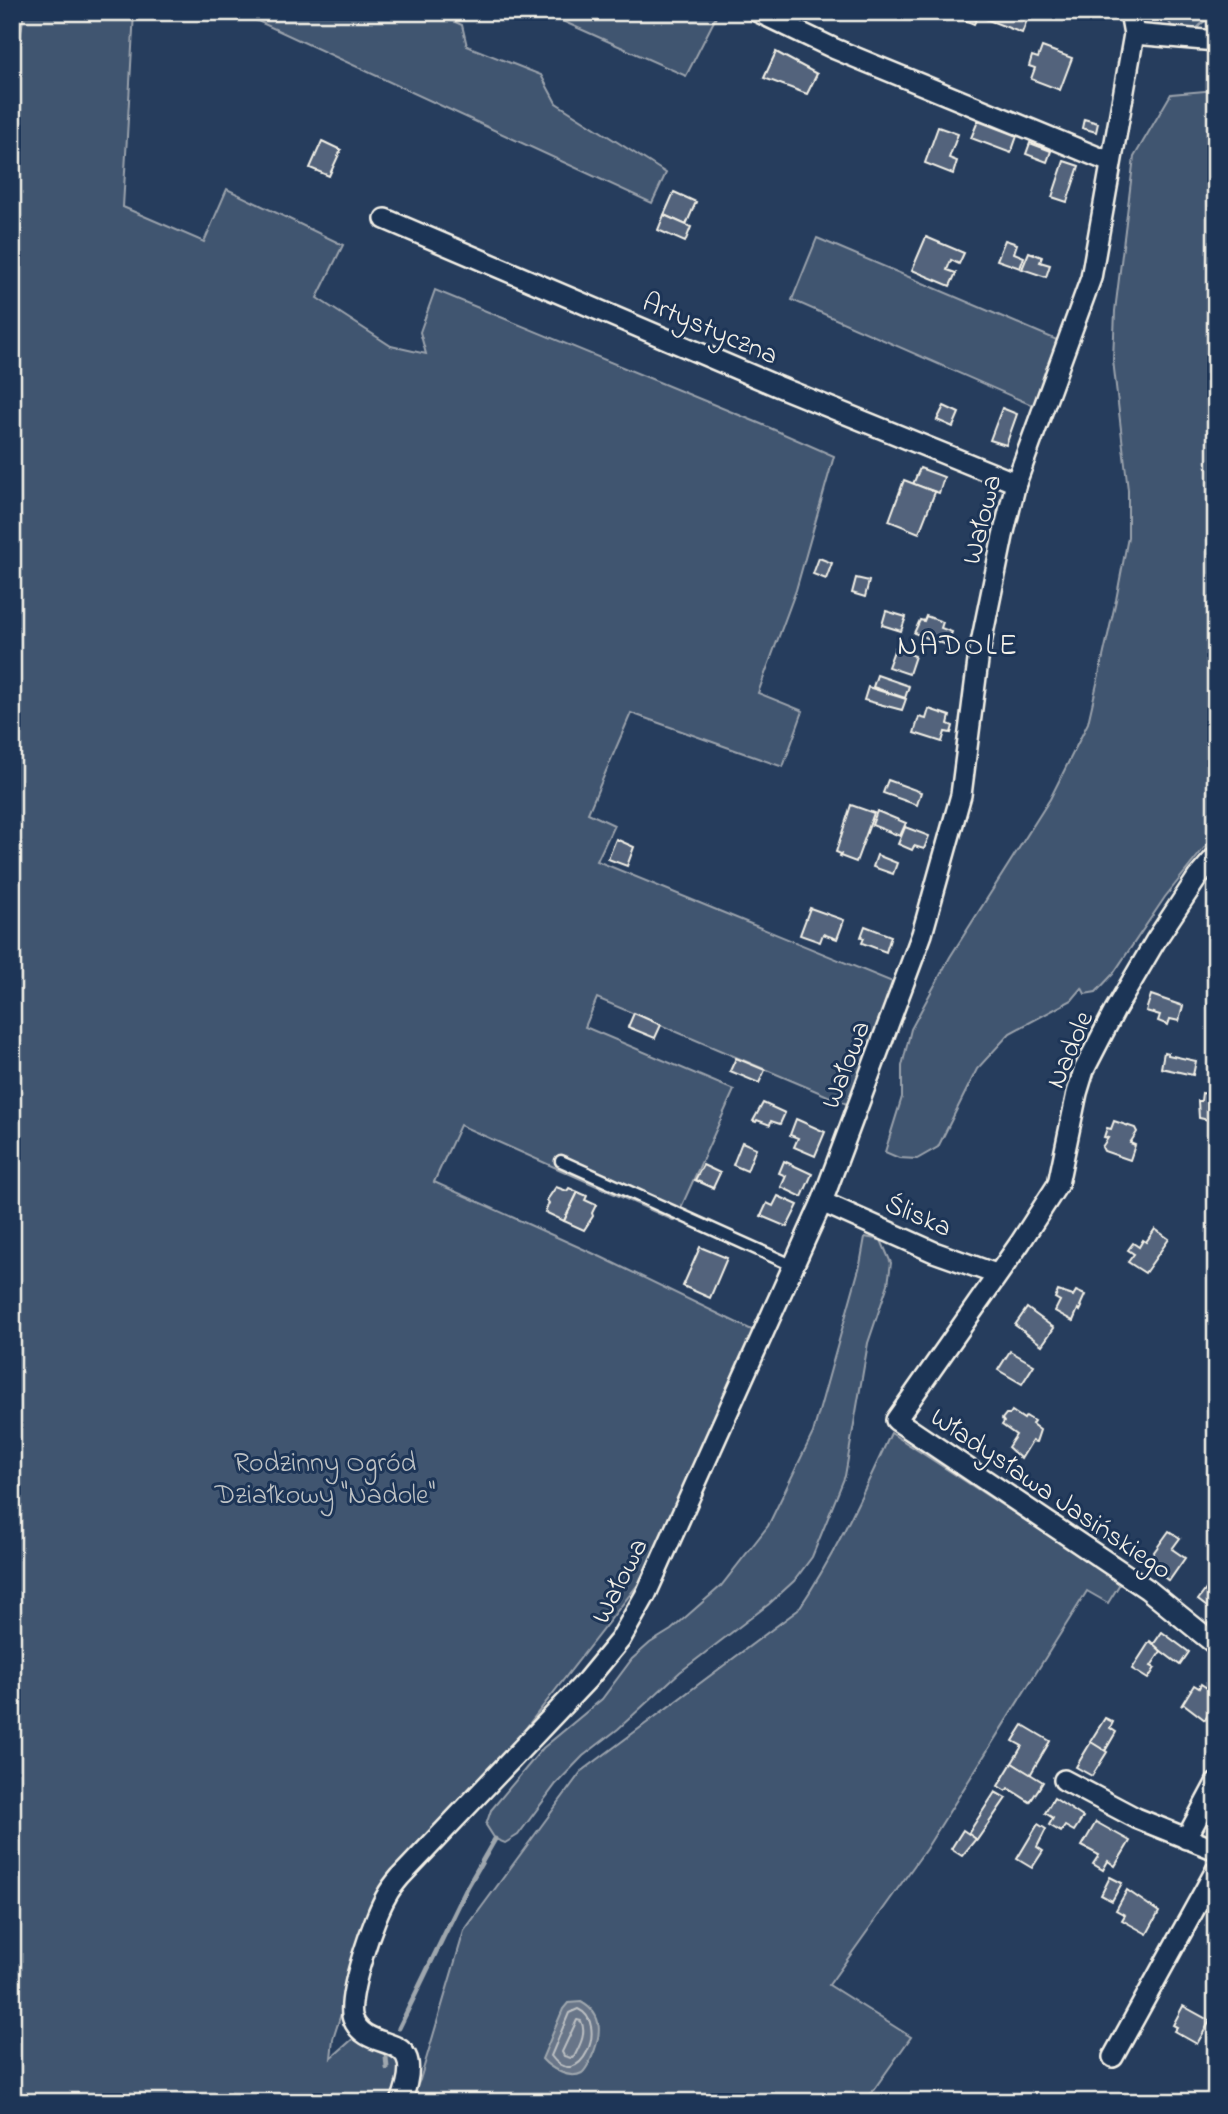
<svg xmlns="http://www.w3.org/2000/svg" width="1228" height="2114" font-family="'Indie Flower',sans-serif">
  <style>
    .green { fill: #40546f; stroke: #9aa2ac; stroke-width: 2 }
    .water { fill: #677588; stroke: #9fa7ae; stroke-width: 2 }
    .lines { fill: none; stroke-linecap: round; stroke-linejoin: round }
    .shore { stroke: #bcbfc2; stroke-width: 2 }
    .stream { stroke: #9fa7ae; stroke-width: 5 }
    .building { fill: #52647b; stroke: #f4f1e8; stroke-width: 2 }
    .lane-casing { stroke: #f4f1e8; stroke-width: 15 }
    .street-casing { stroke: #f4f1e8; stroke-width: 24 }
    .lane { stroke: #1d3557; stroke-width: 10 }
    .street { stroke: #1d3557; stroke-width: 19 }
    .labels { text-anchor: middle; stroke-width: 6; stroke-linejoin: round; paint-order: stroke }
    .street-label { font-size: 28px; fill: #f4f1e8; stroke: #1d3557 }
    .park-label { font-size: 28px; fill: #bec2c4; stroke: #1d3557 }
    .neighbourhood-label { font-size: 30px; letter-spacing: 2px; fill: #f4f1e8; stroke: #1d3557 }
  </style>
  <rect width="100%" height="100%" fill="#263d5d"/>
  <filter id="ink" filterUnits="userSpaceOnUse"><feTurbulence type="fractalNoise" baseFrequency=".0143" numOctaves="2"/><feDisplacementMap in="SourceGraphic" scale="14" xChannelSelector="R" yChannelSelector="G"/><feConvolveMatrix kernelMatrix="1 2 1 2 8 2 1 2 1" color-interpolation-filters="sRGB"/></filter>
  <g filter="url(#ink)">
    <g class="green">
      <path d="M24,12H134L123,207L204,242L227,189L343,245L317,298L391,346L426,354L420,332L435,290L761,424L834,456L796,590L758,693L803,711L783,767L631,713L588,813L614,825L597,861L895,983L849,1105L597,998L585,1027L734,1090L675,1221L460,1125L434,1182L601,1257L756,1332L639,1583L511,1747L409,1852L381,1889L333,2039L331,2058L355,2037L387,2048L402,2066L394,2102H12V95Z"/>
      <path d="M238,12H433L462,25L467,46L541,75L556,103L666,173L652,203Z"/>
      <path d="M542,12H717L718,13L686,76Z"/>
      <path d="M1169,12H1209L1208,18L1196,29L1172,26L1165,17Z"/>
      <path d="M1216,90V833L1165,897L1113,974L1096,992L1085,994L1082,988L1072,1000L1010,1033L977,1069L938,1147L917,1159L899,1158L885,1152L902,1097V1066L911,1029L950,957L1050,799L1088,723L1116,600L1128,537V490L1113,360L1115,311L1134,157L1171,94Z"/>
      <path d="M817,238L1057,340L1034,406L792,300Z"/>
      <path d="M865,1237L881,1240L891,1263L888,1284L868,1343L845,1476L812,1557L794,1581L769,1604L680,1672L618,1729L583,1756L556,1784L518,1835L505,1843L495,1839L486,1825L491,1810L543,1748L602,1699L632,1659L650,1643L671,1630L721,1586L768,1526L813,1433L860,1265Z"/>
      <path d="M891,1433L1121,1582L1108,1603L1087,1591L926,1849L829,1985L911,2037L865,2102H409L420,2080L464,1931L581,1772L798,1610C835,1555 863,1493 891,1433Z"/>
    </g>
    <path class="water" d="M581,2002C605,2015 601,2037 591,2059C589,2063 586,2070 582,2073C569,2080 550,2068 542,2059L563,2009L568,2003Z"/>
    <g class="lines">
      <g class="shore">
        <path d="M578,2009C610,2023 579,2094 551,2056L569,2013Z"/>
        <path d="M577,2020L581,2021C587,2033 580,2045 574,2057L571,2058L564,2056L562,2052Z"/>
      </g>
      <g class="stream">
        <path d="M399,2028L468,1886L495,1839"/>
        <path d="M386,2057L387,2068"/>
      </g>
    </g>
    <g class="building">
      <path d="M964,12H1030L1022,33L978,16L974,24L962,19Z"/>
      <path d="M1042,47L1072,58L1060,90L1031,79L1035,68L1029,66L1032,56L1038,58Z"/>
      <path d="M776,52L817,74L807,94L764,78Z"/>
      <path d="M1084,119L1098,123L1096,132L1082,128Z"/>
      <path d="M978,121L1017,136L1011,153L971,138Z"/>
      <path d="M938,127L958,134L949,158L957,161L953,174L925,163Z"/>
      <path d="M322,141L341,150L329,176L310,168Z"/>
      <path d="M1030,143L1051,151L1047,162L1026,154Z"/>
      <path d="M1064,161L1079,166L1067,202L1052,197Z"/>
      <path d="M674,192L696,202L686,225L664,215Z"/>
      <path d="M664,215L691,227L685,242L658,230Z"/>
      <path d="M926,237L964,253L959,264L951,260L947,270L956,273L950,286L912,270Z"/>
      <path d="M1005,240L1017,244L1014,253L1024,257L1020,268L997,260Z"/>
      <path d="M1029,252L1042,257L1040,262L1050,265L1046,277L1022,269Z"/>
      <path d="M944,406L959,413L953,427L937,420Z"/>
      <path d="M1002,408L1017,414L1006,445L990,440Z"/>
      <path d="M920,468L944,477L939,493L913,484Z"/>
      <path d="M904,480L935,492L919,533L889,521Z"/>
      <path d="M819,558L832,563L826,579L813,574Z"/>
      <path d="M856,578L869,581L865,597L852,593Z"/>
      <path d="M886,611L906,617L901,631L882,625Z"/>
      <path d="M926,616L943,622L941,628L952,632L947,645L914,633L920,620L924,621Z"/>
      <path d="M895,648L915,656L909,674L888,667Z"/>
      <path d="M877,675L909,686L905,698L873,687Z"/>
      <path d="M868,687L906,699L902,710L864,700Z"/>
      <path d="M929,709L950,716L948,724L953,726L951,733L945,732L942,742L914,733L919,717L926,719Z"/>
      <path d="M888,780L921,792L917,805L883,793Z"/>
      <path d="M851,805L874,813L856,862L840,856L841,854L836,852Z"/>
      <path d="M877,811L906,823L900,836L872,825Z"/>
      <path d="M905,827L929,836L924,849L914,846L912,850L898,844Z"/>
      <path d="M616,839L634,847L627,866L608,859Z"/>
      <path d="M877,855L897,863L893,874L873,867Z"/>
      <path d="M810,908L844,920L837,939L823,934L820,942L800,935Z"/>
      <path d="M865,926L891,936L886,952L862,943L864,938L861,937Z"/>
      <path d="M1151,995L1183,1006L1179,1021L1170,1019L1168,1025L1158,1021L1160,1015L1146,1011Z"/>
      <path d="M634,1013L661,1025L655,1038L628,1027Z"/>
      <path d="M1164,1052L1168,1053V1055L1196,1061L1193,1075L1161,1068Z"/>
      <path d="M736,1058L765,1070L759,1083L730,1071Z"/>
      <path d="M1202,1093L1216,1095V1117L1210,1116L1209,1120L1199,1118L1198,1101H1201Z"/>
      <path d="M763,1103L785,1113L780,1124L771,1121L770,1125L757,1120L756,1122L753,1121Z"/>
      <path d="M796,1119L825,1132L815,1156L794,1147L798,1138L790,1135Z"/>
      <path d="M1114,1121L1135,1128L1137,1132L1130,1143L1135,1145L1130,1160L1104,1151L1102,1147L1108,1138L1104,1137L1107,1128L1111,1129Z"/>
      <path d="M742,1142L756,1148L747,1171L733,1165Z"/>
      <path d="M784,1161L812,1174L802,1197L781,1187L786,1176L779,1173Z"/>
      <path d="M703,1165L720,1173L713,1188L695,1180Z"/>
      <path d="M556,1187L567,1191L569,1188L578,1192L564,1221L545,1212L549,1203L547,1200Z"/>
      <path d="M578,1192L587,1196L585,1200L596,1205L592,1213L593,1216L584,1230L564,1221Z"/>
      <path d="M778,1196L798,1205L787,1227L761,1216L767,1203L773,1206Z"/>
      <path d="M1155,1229L1169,1239L1145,1273L1128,1262L1134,1254L1128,1250L1133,1243L1139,1247L1143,1240L1146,1242Z"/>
      <path d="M700,1247L727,1258L710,1298L683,1286Z"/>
      <path d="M1058,1291L1073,1296L1076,1291L1085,1295L1080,1306L1082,1307L1080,1311L1078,1309L1073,1321L1055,1311L1060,1301L1055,1298Z"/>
      <path d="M1027,1308L1054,1328L1042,1345L1015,1325Z"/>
      <path d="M1010,1351L1034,1365L1022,1384L998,1370Z"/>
      <path d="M1012,1411L1024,1419L1026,1416L1034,1421L1032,1424L1040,1430L1036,1442L1032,1441L1021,1459L1008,1447L1016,1435L1002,1425L1004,1422L1002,1419L1006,1414H1010Z"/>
      <path d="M1169,1531L1180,1538L1172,1549L1185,1558L1169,1581L1146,1563Z"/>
      <path d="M1216,1576V1614L1198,1600Z"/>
      <path d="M1162,1632L1189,1652L1180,1665L1153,1645Z"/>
      <path d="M1150,1641L1161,1651L1151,1666L1155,1668L1148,1679L1132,1669Z"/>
      <path d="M1201,1684L1216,1694V1702L1205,1720L1184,1704L1181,1706L1194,1685L1199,1688Z"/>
      <path d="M1105,1718L1113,1722L1110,1728L1116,1732L1105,1751L1090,1742Z"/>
      <path d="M1023,1725L1050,1741L1030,1775L1012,1763L1022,1746L1013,1741Z"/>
      <path d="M1091,1742L1107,1752L1092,1776L1076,1767Z"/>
      <path d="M1012,1763L1043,1782L1030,1802L1008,1788L1006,1791L998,1786Z"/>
      <path d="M995,1792L1006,1798L977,1840L968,1834Z"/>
      <path d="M1054,1798L1083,1817L1074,1831L1065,1826L1061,1832L1049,1825L1053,1818L1045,1813Z"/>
      <path d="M1096,1822L1130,1841L1115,1866L1108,1861L1103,1870L1093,1864L1099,1855L1082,1846Z"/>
      <path d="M1038,1824L1046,1829L1037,1847L1043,1851L1032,1868L1017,1859Z"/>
      <path d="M963,1830L976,1839L962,1856L951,1849Z"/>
      <path d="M1110,1877L1122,1883L1112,1901L1101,1895Z"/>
      <path d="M1127,1890L1159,1912L1147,1934L1122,1920L1125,1915L1116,1910Z"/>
      <path d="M1183,2006L1210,2021L1197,2044L1174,2031L1177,2027L1173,2025Z"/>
    </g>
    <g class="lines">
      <defs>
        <path id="lane" d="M561,1161L794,1266"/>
        <g id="street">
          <path d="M758,12L835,49L1110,162"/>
          <path d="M1134,34L1216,41"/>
          <path d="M385,219L777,386L1016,483"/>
          <path d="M1216,856L1197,878L1156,940L1115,1010L1084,1070L1077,1093L1058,1184L1020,1243L896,1420L1147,1589L1216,1645"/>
          <path d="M822,1202L934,1252L996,1274"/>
          <path d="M1064,1780L1136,1818L1216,1850"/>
          <path d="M1186,1839L1216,1783"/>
          <path d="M1113,2057L1216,1870"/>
          <path d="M401,2102C430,2024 369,2058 353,2019C345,1999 375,1914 387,1895C390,1889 395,1883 400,1877L587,1680L620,1640L646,1594L822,1202L922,934L961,795L979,653L1003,536L1016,483L1091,278L1134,34L1130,12"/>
        </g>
      </defs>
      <use href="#lane" class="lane-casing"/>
      <use href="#street" class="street-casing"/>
      <use href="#lane" class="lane"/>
      <use href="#street" class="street"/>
    </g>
  </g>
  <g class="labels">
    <g class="street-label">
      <text transform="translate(711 327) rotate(23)" y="10">Artystyczna</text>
      <text transform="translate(980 519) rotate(-76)" y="10">Wałowa</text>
      <text transform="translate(1068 1049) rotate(-67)" y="10">Nadole</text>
      <text transform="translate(844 1064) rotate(-69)" y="10">Wałowa</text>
      <text transform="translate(919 1214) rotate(23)" y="10">Śliska</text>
      <text transform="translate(1052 1492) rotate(34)" y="10">Władysława Jasińskiego</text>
      <text transform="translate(618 1580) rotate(-63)" y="10">Wałowa</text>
    </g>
    <g class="park-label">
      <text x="325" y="1471">Rodzinny Ogród<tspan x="325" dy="32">Działkowy "Nadole"</tspan></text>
    </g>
    <g class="neighbourhood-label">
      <text x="958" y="654">NADOLE</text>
    </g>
  </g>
  <rect width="1228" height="2114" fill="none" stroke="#1d3557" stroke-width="42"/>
  <rect x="21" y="21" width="1186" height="2072" fill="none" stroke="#f4f1e8" stroke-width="2.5" filter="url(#ink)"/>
</svg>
